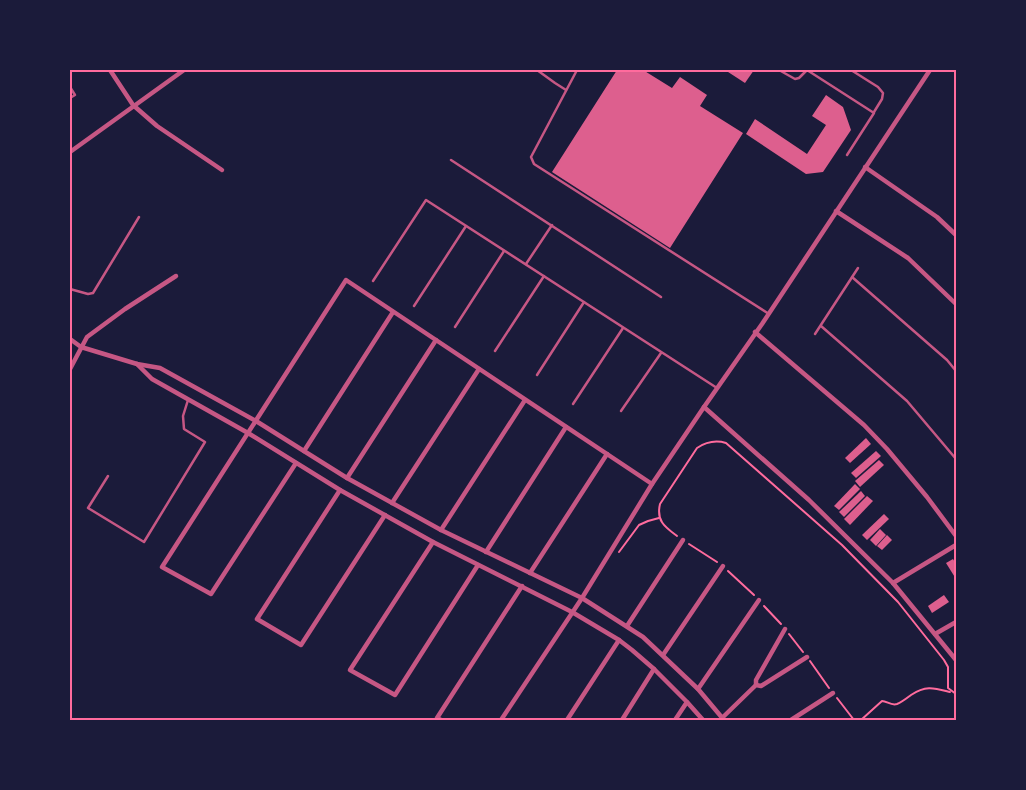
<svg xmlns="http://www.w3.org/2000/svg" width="1026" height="790" font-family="Quicksand,sans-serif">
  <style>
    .building { fill: #dd5f8e }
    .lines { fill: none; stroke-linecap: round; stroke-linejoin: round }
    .path { stroke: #ff6b9d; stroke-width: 2 }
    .service { stroke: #c65784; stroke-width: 2.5 }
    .minor { stroke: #c65784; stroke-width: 4.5 }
    .neatline { fill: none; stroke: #ff6b9d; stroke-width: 2 }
  </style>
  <rect width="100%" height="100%" fill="#1b1b3a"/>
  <g class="building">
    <path d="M617,70H643L672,88L680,77L707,95L700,106L743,133L670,248L552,172Z"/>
    <path d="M725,70H754L745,83Z"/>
    <path d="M826,95L843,107L851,130L823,172L806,174L746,134L755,119L807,154L826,125L812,116Z"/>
    <path d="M866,438L871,444L850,463L845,458Z"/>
    <path d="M876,451L881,456L856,478L851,473Z"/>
    <path d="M879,460L884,465L860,487L855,481Z"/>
    <path d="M855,484L860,489L839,510L834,506Z"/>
    <path d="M861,491L865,496L844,517L839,512Z"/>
    <path d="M867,496L873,501L850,525L844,519Z"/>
    <path d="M884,514L889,519L867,540L862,535Z"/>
    <path d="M880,529L886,535L876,546L870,540Z"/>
    <path d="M887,535L892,540L882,550L877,546Z"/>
    <path d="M953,559L956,564V579L946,563Z"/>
    <path d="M944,595L949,602L932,613L928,606Z"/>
  </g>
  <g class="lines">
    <g class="path">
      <path d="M677,536C665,527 656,521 660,504L697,448C706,442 716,440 726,443L842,545L898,602L944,660L948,667V688L956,694"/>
      <path d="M689,544L717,562"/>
      <path d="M619,552L639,525L648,521L659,518"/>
      <path d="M728,571L754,595"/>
      <path d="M764,606L781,624"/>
      <path d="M789,634L803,652"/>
      <path d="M810,661L829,688"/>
      <path d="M837,698L854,720"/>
      <path d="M861,720L882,701C887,701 891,706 897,704C902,702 907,698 911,695C926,685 934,688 950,692"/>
    </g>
    <g class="service">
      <path d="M537,70L555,83L566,90"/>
      <path d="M577,70L531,157L534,164L769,314"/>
      <path d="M779,70L795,79L799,78L806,71"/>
      <path d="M807,70L874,113L847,155"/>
      <path d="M851,70L878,87L883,93L882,99L874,112"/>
      <path d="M70,87L75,95L70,98"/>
      <path d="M451,160L661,297"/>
      <path d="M526,264L552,225"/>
      <path d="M852,277L947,360L956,371"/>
      <path d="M373,281L426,200L717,388"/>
      <path d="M70,289L88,294L93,293L139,217"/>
      <path d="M414,306L466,226"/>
      <path d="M821,326L907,401L956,459"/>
      <path d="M455,327L504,251"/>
      <path d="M815,334L858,268"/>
      <path d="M495,351L544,276"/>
      <path d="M537,375L584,302"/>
      <path d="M573,404L623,328"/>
      <path d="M621,411L661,353"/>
      <path d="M108,476L88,508L144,542L205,442L184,429L183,416L188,400"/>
    </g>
    <g class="minor">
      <path d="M110,70L133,105L157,126L222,170"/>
      <path d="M70,152L184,70"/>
      <path d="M865,167L937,217L956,235"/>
      <path d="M836,211L908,258L956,304"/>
      <path d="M755,332L864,425L887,449L927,497L956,536"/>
      <path d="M70,339L81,347L137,364L160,368L256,421L347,478L441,530L582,598L643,637L698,689L724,720"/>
      <path d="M137,364L152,379L248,433L340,490L433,542L572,612L619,640L632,650L654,669L687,702L703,720"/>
      <path d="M70,369L87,337L125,309L176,276"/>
      <path d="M704,407L809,500L893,583L956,660"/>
      <path d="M304,451L393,312"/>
      <path d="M296,463L211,594L162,567L346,280L652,484"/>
      <path d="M347,478L436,340"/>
      <path d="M340,490L257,619L301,645L385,515"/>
      <path d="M392,503L479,369"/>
      <path d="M441,530L525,400"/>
      <path d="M433,542L350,670L395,695L478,565"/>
      <path d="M486,552L566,427"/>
      <path d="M530,573L607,454"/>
      <path d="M893,583L956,545"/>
      <path d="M627,626L683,540"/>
      <path d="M935,634L956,622"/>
      <path d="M663,655L723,566"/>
      <path d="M756,685V680L785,629"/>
      <path d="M698,689L759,600"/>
      <path d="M722,718L756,685L761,686L807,657"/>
      <path d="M441,720L437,718L522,586"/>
      <path d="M501,720L582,598L652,484L704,407L762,324L930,70"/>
      <path d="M567,720L619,640"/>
      <path d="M622,720L654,669"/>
      <path d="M675,720L687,702"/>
      <path d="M791,720L833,693"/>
    </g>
  </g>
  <rect width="1026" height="790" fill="none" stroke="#1b1b3a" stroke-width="142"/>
  <rect x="71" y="71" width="884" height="648" class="neatline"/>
</svg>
